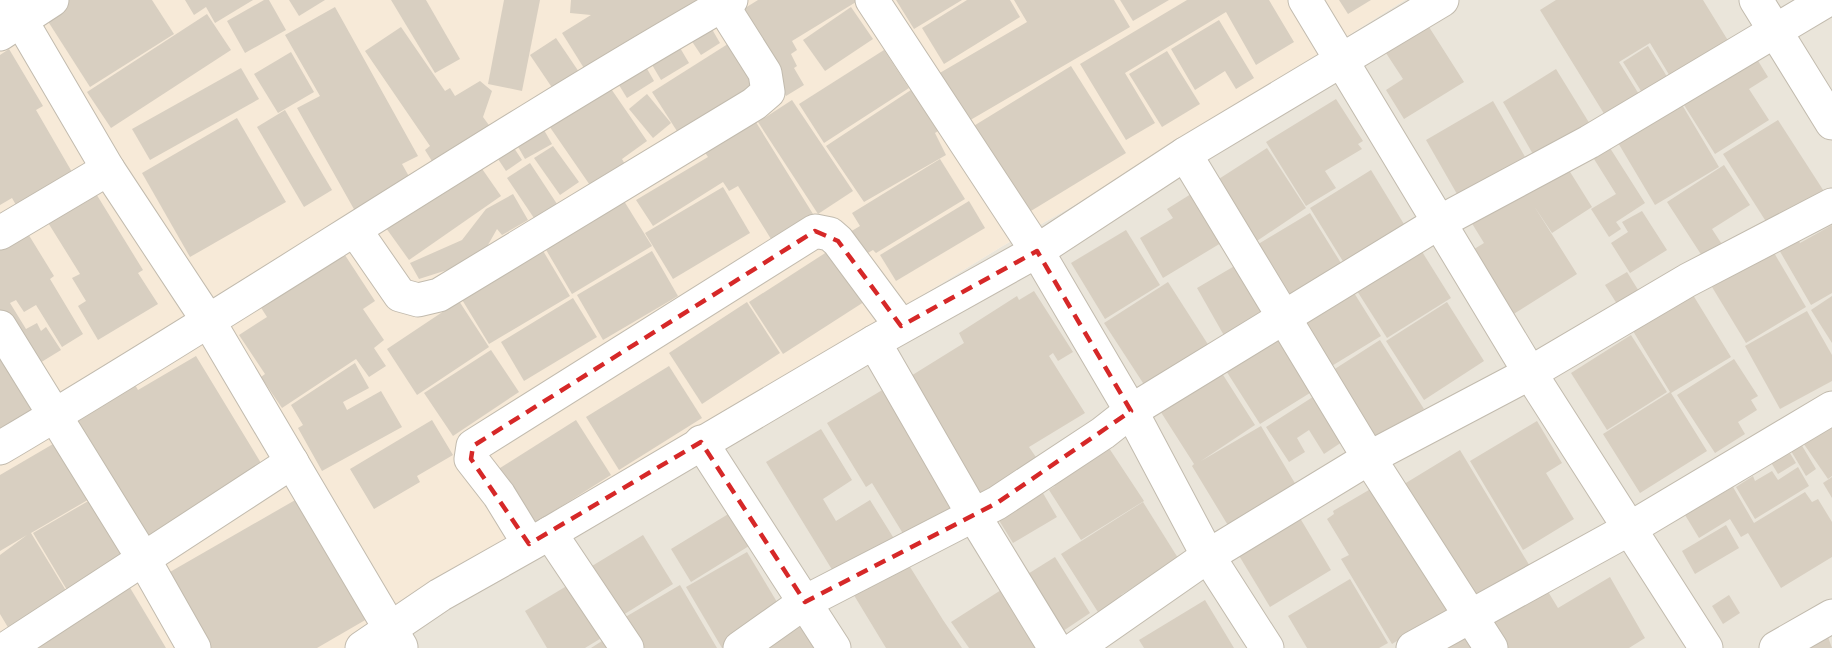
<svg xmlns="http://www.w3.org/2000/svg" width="1832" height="648" font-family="Figtree,sans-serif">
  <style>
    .residential { fill: #eae5da }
    .commercial { fill: #f7ead8 }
    .building { fill: #d8cfc1 }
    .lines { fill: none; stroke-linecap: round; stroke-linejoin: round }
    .minor-casing { stroke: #c2bbae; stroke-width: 35 }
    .minor { stroke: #fff; stroke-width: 33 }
    .marked { fill: none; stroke: #d62828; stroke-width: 4.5; stroke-dasharray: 12 8; stroke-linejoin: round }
  </style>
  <rect width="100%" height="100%" fill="#f6f3ec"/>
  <path class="residential" d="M1405,0H1832V648H347L1001,247L1094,194Z"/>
  <path class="commercial" d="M0,0H1405L1094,194L1001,247L347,648H0Z"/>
  <g class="building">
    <path d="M62,0H152L174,34L90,87L42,12Z"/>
    <path d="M185,0H253L215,23L206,7L194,15Z"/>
    <path d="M264,0H269L286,30L245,53L227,21Z"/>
    <path d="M289,0H325L299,16Z"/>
    <path d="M391,0H426L460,59L435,73Z"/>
    <path d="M504,0H540L522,91L488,84Z"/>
    <path d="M571,0H703L587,73L562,33L591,15L570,13Z"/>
    <path d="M758,0H855L856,2L792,41L797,50L791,54L797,66L794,68L804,85L786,96L737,13Z"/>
    <path d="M896,0H962L914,29Z"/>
    <path d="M967,0H1010L1020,17L944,64L922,28Z"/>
    <path d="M1014,0H1114L1130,27L967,122L938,74L1027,22Z"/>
    <path d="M1120,0H1169L1133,21Z"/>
    <path d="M1187,0H1269L1294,42L1256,65L1226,12L1125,73L1155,123L1126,140L1080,64Z"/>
    <path d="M1339,0H1371L1348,14Z"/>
    <path d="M1556,0H1703L1732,47L1674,83L1650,43L1619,62L1645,104L1611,125L1540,10Z"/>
    <path d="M335,7L418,156L402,164L411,180L355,211L297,108L320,96L285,35Z"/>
    <path d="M851,7L873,39L825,71L803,40Z"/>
    <path d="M207,14L231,50L111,128L87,92Z"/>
    <path d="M1219,20L1254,78L1236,89L1225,71L1195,90L1171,49Z"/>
    <path d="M709,24L720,43L701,55L689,37Z"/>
    <path d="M401,27L445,91L450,88L455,96L480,81L492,91L483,117L491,128L435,166L425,150L430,146L365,51Z"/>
    <path d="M1429,27L1464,82L1404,119L1386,90L1403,79L1386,53Z"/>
    <path d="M556,38L579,72L553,89L530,55Z"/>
    <path d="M676,41L689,63L661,80L648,58Z"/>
    <path d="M731,42L762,90L682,139L652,92Z"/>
    <path d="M1648,46L1671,83L1646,99L1623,62Z"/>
    <path d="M9,49L43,106L36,110L72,172L16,205L12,198L0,205V55Z"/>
    <path d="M884,50L909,88L824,143L799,104Z"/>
    <path d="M1167,51L1200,104L1162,127L1129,74Z"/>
    <path d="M1752,51L1768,77L1749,89L1769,120L1715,154L1679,97Z"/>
    <path d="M291,52L314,92L278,113L254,74Z"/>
    <path d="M642,60L654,81L627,98L614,77Z"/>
    <path d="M1071,66L1126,153L1026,214L972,127Z"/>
    <path d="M241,68L259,99L150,160L132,129Z"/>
    <path d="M1556,69L1593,129L1538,163L1503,102Z"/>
    <path d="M605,80L647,141L622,159L627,168L594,191L545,120Z"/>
    <path d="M911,90L938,131L935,133L946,155L864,202L826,146Z"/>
    <path d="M647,94L671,123L653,138L629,109Z"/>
    <path d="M1678,98L1719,167L1655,205L1614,136Z"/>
    <path d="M1336,99L1363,141L1358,144L1362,149L1325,171L1336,188L1306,206L1266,142Z"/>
    <path d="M792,100L853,191L818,214L758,122Z"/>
    <path d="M1493,101L1528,162L1461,201L1426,140Z"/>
    <path d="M285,110L332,190L304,207L257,127Z"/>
    <path d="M237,118L286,202L190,257L142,173Z"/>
    <path d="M754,119L813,214L771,239L738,186L729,191L723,182L653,226L636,200L708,157L704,151Z"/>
    <path d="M1778,120L1827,196L1772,231L1723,154Z"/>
    <path d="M540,123L552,144L525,159L513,138Z"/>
    <path d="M510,142L522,160L506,171L494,153Z"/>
    <path d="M553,146L579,182L560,195L534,158Z"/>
    <path d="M1267,148L1306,208L1251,245L1211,184Z"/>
    <path d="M1610,148L1645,203L1616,222L1621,229L1609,237L1591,209L1616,194L1594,159Z"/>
    <path d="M940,159L965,199L876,253L873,250L854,261L840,238L860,226L852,213Z"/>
    <path d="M1562,159L1592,207L1552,233L1534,206L1577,274L1512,315L1471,251L1484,243L1468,217Z"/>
    <path d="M478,163L501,196L409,260L386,228Z"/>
    <path d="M530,163L559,207L536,221L507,178Z"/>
    <path d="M1724,165L1750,205L1712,229L1725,249L1706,262L1667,202Z"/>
    <path d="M1371,170L1410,234L1349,271L1310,208Z"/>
    <path d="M723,187L750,233L673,279L645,233Z"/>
    <path d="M95,192L143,270L138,273L158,304L98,340L78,306L86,301L72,278L80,274L47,221Z"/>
    <path d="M513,194L528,220L502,235L497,229L484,252L469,263L419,279L410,263L462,240L486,209Z"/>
    <path d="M1191,194L1221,243L1163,278L1140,238L1173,218L1167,209Z"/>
    <path d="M624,201L652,246L572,294L545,248Z"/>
    <path d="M969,201L985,228L896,281L880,255Z"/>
    <path d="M1642,211L1667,250L1630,273L1611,243L1628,232L1622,222Z"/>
    <path d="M1310,213L1349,276L1289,313L1250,249Z"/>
    <path d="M22,224L54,276L50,279L83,334L62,347L36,305L24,312L16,300L10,303L26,329L37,323L41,331L46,327L61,350L30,369L0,320V238Z"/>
    <path d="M1832,225V293L1811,305L1778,248L1797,237L1800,243Z"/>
    <path d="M1126,230L1160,285L1105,319L1071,263Z"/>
    <path d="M1416,242L1451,298L1387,338L1352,283Z"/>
    <path d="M833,248L867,300L783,354L749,302Z"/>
    <path d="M341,249L375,301L363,309L384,340L374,348L386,366L369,377L356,359L282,408L261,377L265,374L239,335L267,317L258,303Z"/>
    <path d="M542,249L570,296L489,344L461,298Z"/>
    <path d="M652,251L678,296L603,340L577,295Z"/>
    <path d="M1773,251L1806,307L1746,343L1712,287Z"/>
    <path d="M1243,261L1276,320L1230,346L1197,288Z"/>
    <path d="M1627,272L1645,301L1624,315L1605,285Z"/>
    <path d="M1168,282L1209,346L1145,386L1104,323Z"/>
    <path d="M1351,288L1381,336L1330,367L1300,320Z"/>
    <path d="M1034,291L1073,352L1058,361L1053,353L1049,356L1085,413L1029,447L1040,463L979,502L906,379L964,343L959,333L1017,296L1019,300Z"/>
    <path d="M1693,295L1731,357L1671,393L1707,451L1640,493L1603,434L1670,392L1633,331Z"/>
    <path d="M1832,296V343L1811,310Z"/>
    <path d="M573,298L597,337L524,381L501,342Z"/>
    <path d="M459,301L489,347L417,395L387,349Z"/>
    <path d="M747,302L780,353L702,404L669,353Z"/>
    <path d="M1447,302L1484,361L1424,400L1386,341Z"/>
    <path d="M1807,311L1832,355V381L1780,409L1745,346Z"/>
    <path d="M1281,330L1318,388L1260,424L1223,366Z"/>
    <path d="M1631,335L1667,392L1607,430L1571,373Z"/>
    <path d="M0,337L42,404L0,430Z"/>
    <path d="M1380,340L1424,409L1371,442L1327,374Z"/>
    <path d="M491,350L519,392L453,436L424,393Z"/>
    <path d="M196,356L267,473L148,545L72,419L134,383L138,390Z"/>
    <path d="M1734,359L1758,396L1751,400L1757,410L1738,422L1745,434L1715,453L1677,395Z"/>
    <path d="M355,363L369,388L343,402L347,410L381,391L402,427L322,471L298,428L303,425L291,405Z"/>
    <path d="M669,366L702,418L619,470L586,417Z"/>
    <path d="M1218,367L1255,425L1201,461L1261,426L1296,485L1232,532L1192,466L1194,464L1157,406Z"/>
    <path d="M889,386L965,511L910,545L872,483L866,487L827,423Z"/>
    <path d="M1319,393L1348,438L1324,454L1309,430L1297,438L1305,452L1289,462L1266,427Z"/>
    <path d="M432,420L453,455L417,476L420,482L374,509L350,469Z"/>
    <path d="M576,420L611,475L527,528L492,473Z"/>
    <path d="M1537,421L1562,463L1546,473L1574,519L1523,550L1470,461Z"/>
    <path d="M1832,423V476L1828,479L1799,437Z"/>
    <path d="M821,429L852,480L823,499L836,521L870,500L898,545L839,581L766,462Z"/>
    <path d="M65,437L98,494L31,533L68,594L9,629L0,614V555L27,535L0,551V475Z"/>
    <path d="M1798,439L1816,469L1806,476L1788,446Z"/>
    <path d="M1107,445L1144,501L1081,540L1049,490L1055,486L1052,481Z"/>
    <path d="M1785,445L1796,463L1778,474L1767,456Z"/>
    <path d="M1460,450L1531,568L1473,603L1396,489Z"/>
    <path d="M1798,467L1809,486L1755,519L1736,487L1753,476L1755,481L1772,471L1778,480Z"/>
    <path d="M1832,477V498L1823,483Z"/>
    <path d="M1374,487L1448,610L1392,644L1341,559L1349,555L1327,519L1334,514L1333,511Z"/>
    <path d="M1733,487L1754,523L1805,492L1812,502L1818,499L1832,522V557L1781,588L1748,533L1741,537L1730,519L1699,538L1685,515Z"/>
    <path d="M1040,488L1057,517L1013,543L995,514Z"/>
    <path d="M97,496L134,557L70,595L33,533Z"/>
    <path d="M297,499L367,619L317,648H205L163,576Z"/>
    <path d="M1143,502L1178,558L1121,595L1127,604L1103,620L1061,554Z"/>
    <path d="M730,513L749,546L691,582L671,549Z"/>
    <path d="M1297,513L1331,570L1270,607L1235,549Z"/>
    <path d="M1726,525L1739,548L1695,574L1682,551Z"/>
    <path d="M643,535L673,584L623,615L592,566Z"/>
    <path d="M747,552L783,612L722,648L686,587Z"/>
    <path d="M902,554L943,620L962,648H886L849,587Z"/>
    <path d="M1055,557L1090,613L1060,633L1023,577Z"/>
    <path d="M1610,577L1645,638L1629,648H1506L1491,622L1547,590L1558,608Z"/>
    <path d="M1350,579L1388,643L1379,648H1307L1288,616Z"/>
    <path d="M575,581L608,634L585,648H547L525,611Z"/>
    <path d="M1012,583L1049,648H969L951,622Z"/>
    <path d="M680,585L717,648H639L622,619Z"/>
    <path d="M129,586L166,648H24Z"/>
    <path d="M1729,595L1740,613L1723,624L1712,606Z"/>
    <path d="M1205,600L1234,648H1144L1139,640Z"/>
    <path d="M801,625L815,648H764Z"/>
    <path d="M1465,629L1476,648H1431Z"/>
    <path d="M616,632L626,648H591Z"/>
    <path d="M1828,637L1832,648H1808Z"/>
  </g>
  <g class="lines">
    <defs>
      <g id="minor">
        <path d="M9,0L108,169L209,322L401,647"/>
        <path d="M872,0L1037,251L1131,411L1208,556L1267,648"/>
        <path d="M1305,0L1530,373L1706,648"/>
        <path d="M1756,0L1832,123"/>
        <path d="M0,34L52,0"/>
        <path d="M1185,154L1369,458L1491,648"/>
        <path d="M355,230L400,295L418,300L439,295L754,104L768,92L765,73L722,5"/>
        <path d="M0,233L108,169"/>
        <path d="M0,327L143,558L194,648"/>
        <path d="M874,342L973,514L1055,648"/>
        <path d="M701,442L834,648"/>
        <path d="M0,448C246,303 483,142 731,0"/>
        <path d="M550,533L627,648"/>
        <path d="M529,544L499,495L471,459L473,446L815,231L830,234L838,241L901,326"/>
        <path d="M7,648L292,462"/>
        <path d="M362,648L440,595L550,533L874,342L1037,251L1185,154L1442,0"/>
        <path d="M740,648L805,602L997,503L1103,433L1131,411L1438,223L1589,142L1827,0"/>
        <path d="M1076,648L1208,556L1369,458L1530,373L1688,280L1832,205"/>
        <path d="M1413,648L1629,529L1832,408"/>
        <path d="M1776,648L1832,616"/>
      </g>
    </defs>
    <use href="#minor" class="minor-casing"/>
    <use href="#minor" class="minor"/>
  </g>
  <path class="marked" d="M815,231L838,241L901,326L1037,251L1131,411L997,503L805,602L701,442L529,544L471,459L473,446Z"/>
</svg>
